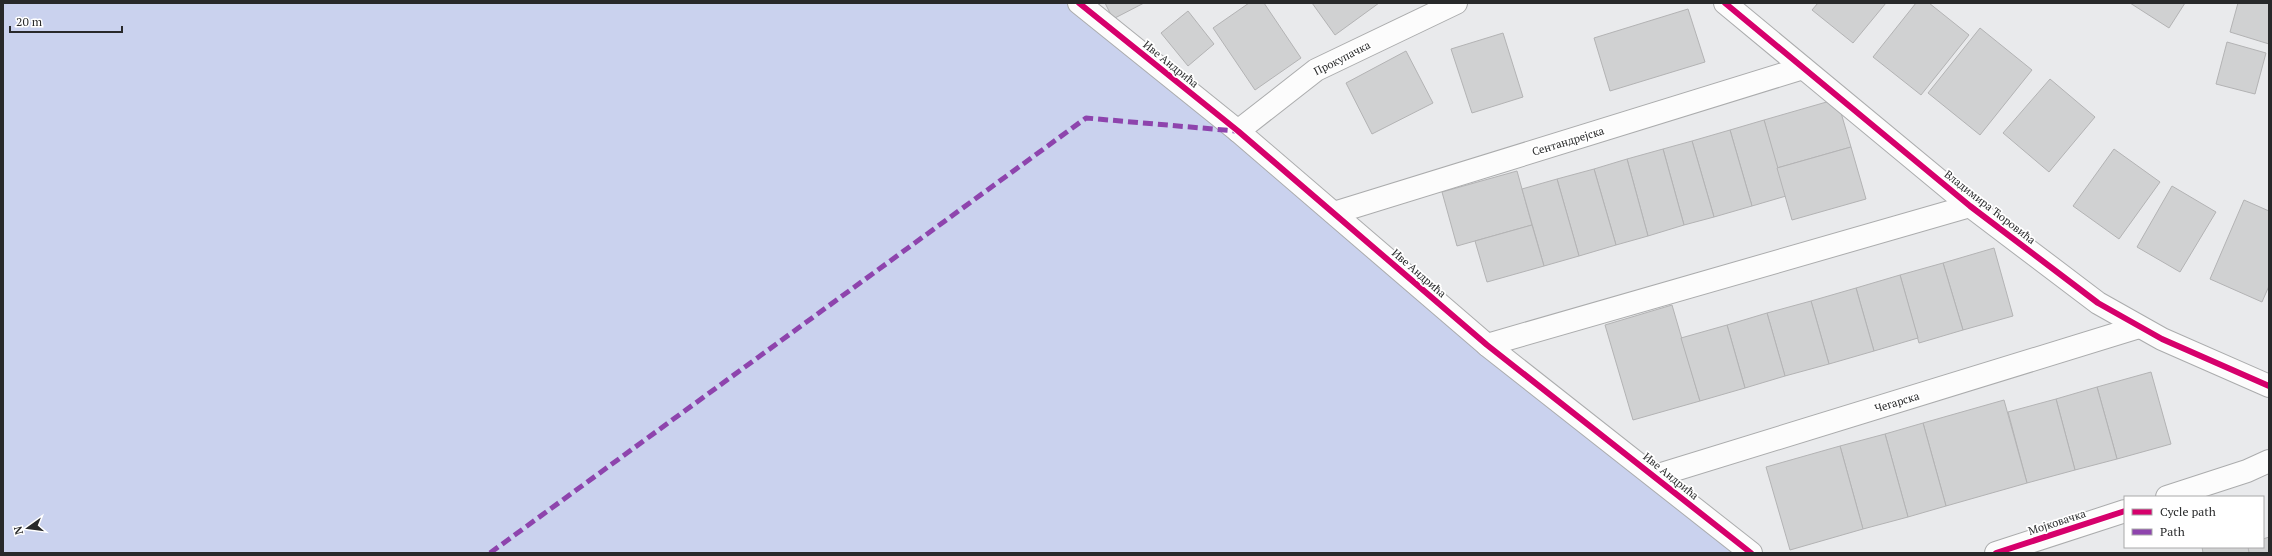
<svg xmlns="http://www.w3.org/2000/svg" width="2272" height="556" font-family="'PT Serif',serif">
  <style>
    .grass { fill: #cad2ee }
    .building { fill: #d0d1d2; stroke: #b3b3b4 }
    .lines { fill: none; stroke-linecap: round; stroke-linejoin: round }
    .minor-casing { stroke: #abacad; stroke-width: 24 }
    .minor { stroke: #fcfcfc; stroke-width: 22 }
    .quiet { stroke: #8e44ad; stroke-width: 5; stroke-dasharray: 10 5; stroke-linecap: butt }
    .cycleway-casing { stroke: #fff; stroke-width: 8 }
    .cycleway { stroke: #d6006c; stroke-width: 6 }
    .labels { text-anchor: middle; stroke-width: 3.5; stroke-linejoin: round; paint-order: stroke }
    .street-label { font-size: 11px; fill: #28292a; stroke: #fff }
  </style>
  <rect width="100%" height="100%" fill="#e9eaec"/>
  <path class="grass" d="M3,3H1079L1751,553H3Z"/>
  <g class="building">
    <path d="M1105,3H1144L1113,19Z"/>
    <path d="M1249,3H1264L1301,58L1255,90L1213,28Z"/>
    <path d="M1312,3H1379L1335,35Z"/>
    <path d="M1818,3H1886L1853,43L1812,10Z"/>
    <path d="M1916,3H1929L1969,35L1921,95L1873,57Z"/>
    <path d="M2130,3H2185L2169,28Z"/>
    <path d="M2238,3H2269V44L2230,32Z"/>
    <path d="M1688,9L1705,62L1610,91L1594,38Z"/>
    <path d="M1188,11L1214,44L1188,66L1161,33Z"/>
    <path d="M1980,28L2032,70L1980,135L1928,93Z"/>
    <path d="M1503,33L1523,97L1472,113L1451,49Z"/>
    <path d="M2227,42L2266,53L2255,94L2216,84Z"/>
    <path d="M1406,51L1433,103L1372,134L1346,83Z"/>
    <path d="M2050,79L2095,117L2049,172L2003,133Z"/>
    <path d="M1837,99L1851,147L1777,168L1764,120Z"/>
    <path d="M1764,120L1786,196L1752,206L1730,130Z"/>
    <path d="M1730,130L1752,206L1714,217L1692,141Z"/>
    <path d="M1692,141L1714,217L1684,225L1663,149Z"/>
    <path d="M1851,147L1866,199L1792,220L1777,168Z"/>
    <path d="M1663,149L1684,225L1648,236L1627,159Z"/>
    <path d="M2114,149L2160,182L2119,239L2073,206Z"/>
    <path d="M1627,159L1648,236L1616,245L1594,169Z"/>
    <path d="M1594,169L1616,245L1579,256L1557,179Z"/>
    <path d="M1517,171L1532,225L1457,246L1442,192Z"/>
    <path d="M1557,179L1579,256L1544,266L1522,189Z"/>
    <path d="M2172,186L2216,212L2180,272L2137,247Z"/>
    <path d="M2244,200L2269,211V286L2262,302L2210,279Z"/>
    <path d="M1532,225L1544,266L1487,282L1475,241Z"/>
    <path d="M1994,248L2013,316L1963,330L1943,263Z"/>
    <path d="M1943,263L1963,330L1919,343L1900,275Z"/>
    <path d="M1900,275L1918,338L1874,351L1856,288Z"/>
    <path d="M1856,288L1874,351L1829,364L1811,301Z"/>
    <path d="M1811,301L1829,364L1785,376L1767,313Z"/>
    <path d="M1672,305L1700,401L1633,420L1605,325Z"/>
    <path d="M1767,313L1785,376L1745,388L1727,325Z"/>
    <path d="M1727,325L1745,388L1700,401L1681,338Z"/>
    <path d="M2151,372L2171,444L2117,459L2097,387Z"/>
    <path d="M2097,387L2117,459L2075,470L2056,399Z"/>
    <path d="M2056,399L2075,470L2027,483L2008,412Z"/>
    <path d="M2004,400L2027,483L1946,506L1923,423Z"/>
    <path d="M1923,423L1946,506L1908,517L1885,434Z"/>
    <path d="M1885,434L1908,517L1863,529L1840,446Z"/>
    <path d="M1840,446L1863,529L1790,550L1766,467Z"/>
    <path d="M2269,537V553H2249L2248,547H2263V539Z"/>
    <path d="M2202,547H2248L2249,553H2203Z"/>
  </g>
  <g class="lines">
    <defs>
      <g id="minor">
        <path d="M1079,3L1238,131L1487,345L1751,553"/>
        <path d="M1725,3L1970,206L2098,303L2162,339L2269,386"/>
        <path d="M1238,131L1316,70L1456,3"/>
        <path d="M1334,213L1803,68"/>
        <path d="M1487,345L1970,206"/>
        <path d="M1655,476L2139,327"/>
        <path d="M2167,497L2247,471L2269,461"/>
        <path d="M1996,553L2125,511"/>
      </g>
    </defs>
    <use href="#minor" class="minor-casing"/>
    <use href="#minor" class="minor"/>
    <path class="quiet" d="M490,553L1086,118L1236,131"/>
    <defs>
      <g id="cycleway">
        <path d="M1079,3L1238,131L1487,345L1751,553"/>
        <path d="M1725,3L1970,206L2098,303L2162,339L2269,386"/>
        <path d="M1996,553L2125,511"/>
      </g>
    </defs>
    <use href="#cycleway" class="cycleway-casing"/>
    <use href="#cycleway" class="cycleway"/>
  </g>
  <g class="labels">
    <g class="street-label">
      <text transform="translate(1342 58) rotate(-27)" y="4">Прокупачка</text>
      <text transform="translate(1171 64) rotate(39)" y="4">Иве Андрића</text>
      <text transform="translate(1568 141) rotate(-17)" y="4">Сентандрејска</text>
      <text transform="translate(1990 207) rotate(38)" y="4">Владимира Ћоровића</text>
      <text transform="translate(1419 273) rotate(41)" y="4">Иве Андрића</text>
      <text transform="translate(1897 402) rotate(-17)" y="4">Чегарска</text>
      <text transform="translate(1671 476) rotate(39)" y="4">Иве Андрића</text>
      <text transform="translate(2057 522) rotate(-18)" y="4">Мојковачка</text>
    </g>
  </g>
  <rect width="2272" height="556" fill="none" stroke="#28292a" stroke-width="8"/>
  <rect x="2124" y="496" width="140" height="52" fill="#ffffff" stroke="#a9a9aa"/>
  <rect x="2132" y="509" width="20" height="6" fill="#d6006c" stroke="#a9a9aa"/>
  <text x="2160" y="516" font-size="12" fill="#28292a">Cycle path</text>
  <rect x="2132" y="529" width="20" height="6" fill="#8e44ad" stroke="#a9a9aa"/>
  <text x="2160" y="536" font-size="12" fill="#28292a">Path</text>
  <g transform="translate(28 528) rotate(256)" stroke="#ffffff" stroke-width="3" paint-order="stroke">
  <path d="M0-3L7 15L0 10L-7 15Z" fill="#28292a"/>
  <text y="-6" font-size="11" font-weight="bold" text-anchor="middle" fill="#28292a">N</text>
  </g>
  <path d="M10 26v6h112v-6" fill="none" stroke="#28292a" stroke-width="2"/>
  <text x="16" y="26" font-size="12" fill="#28292a" stroke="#ffffff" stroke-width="3" paint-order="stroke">20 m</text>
</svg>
